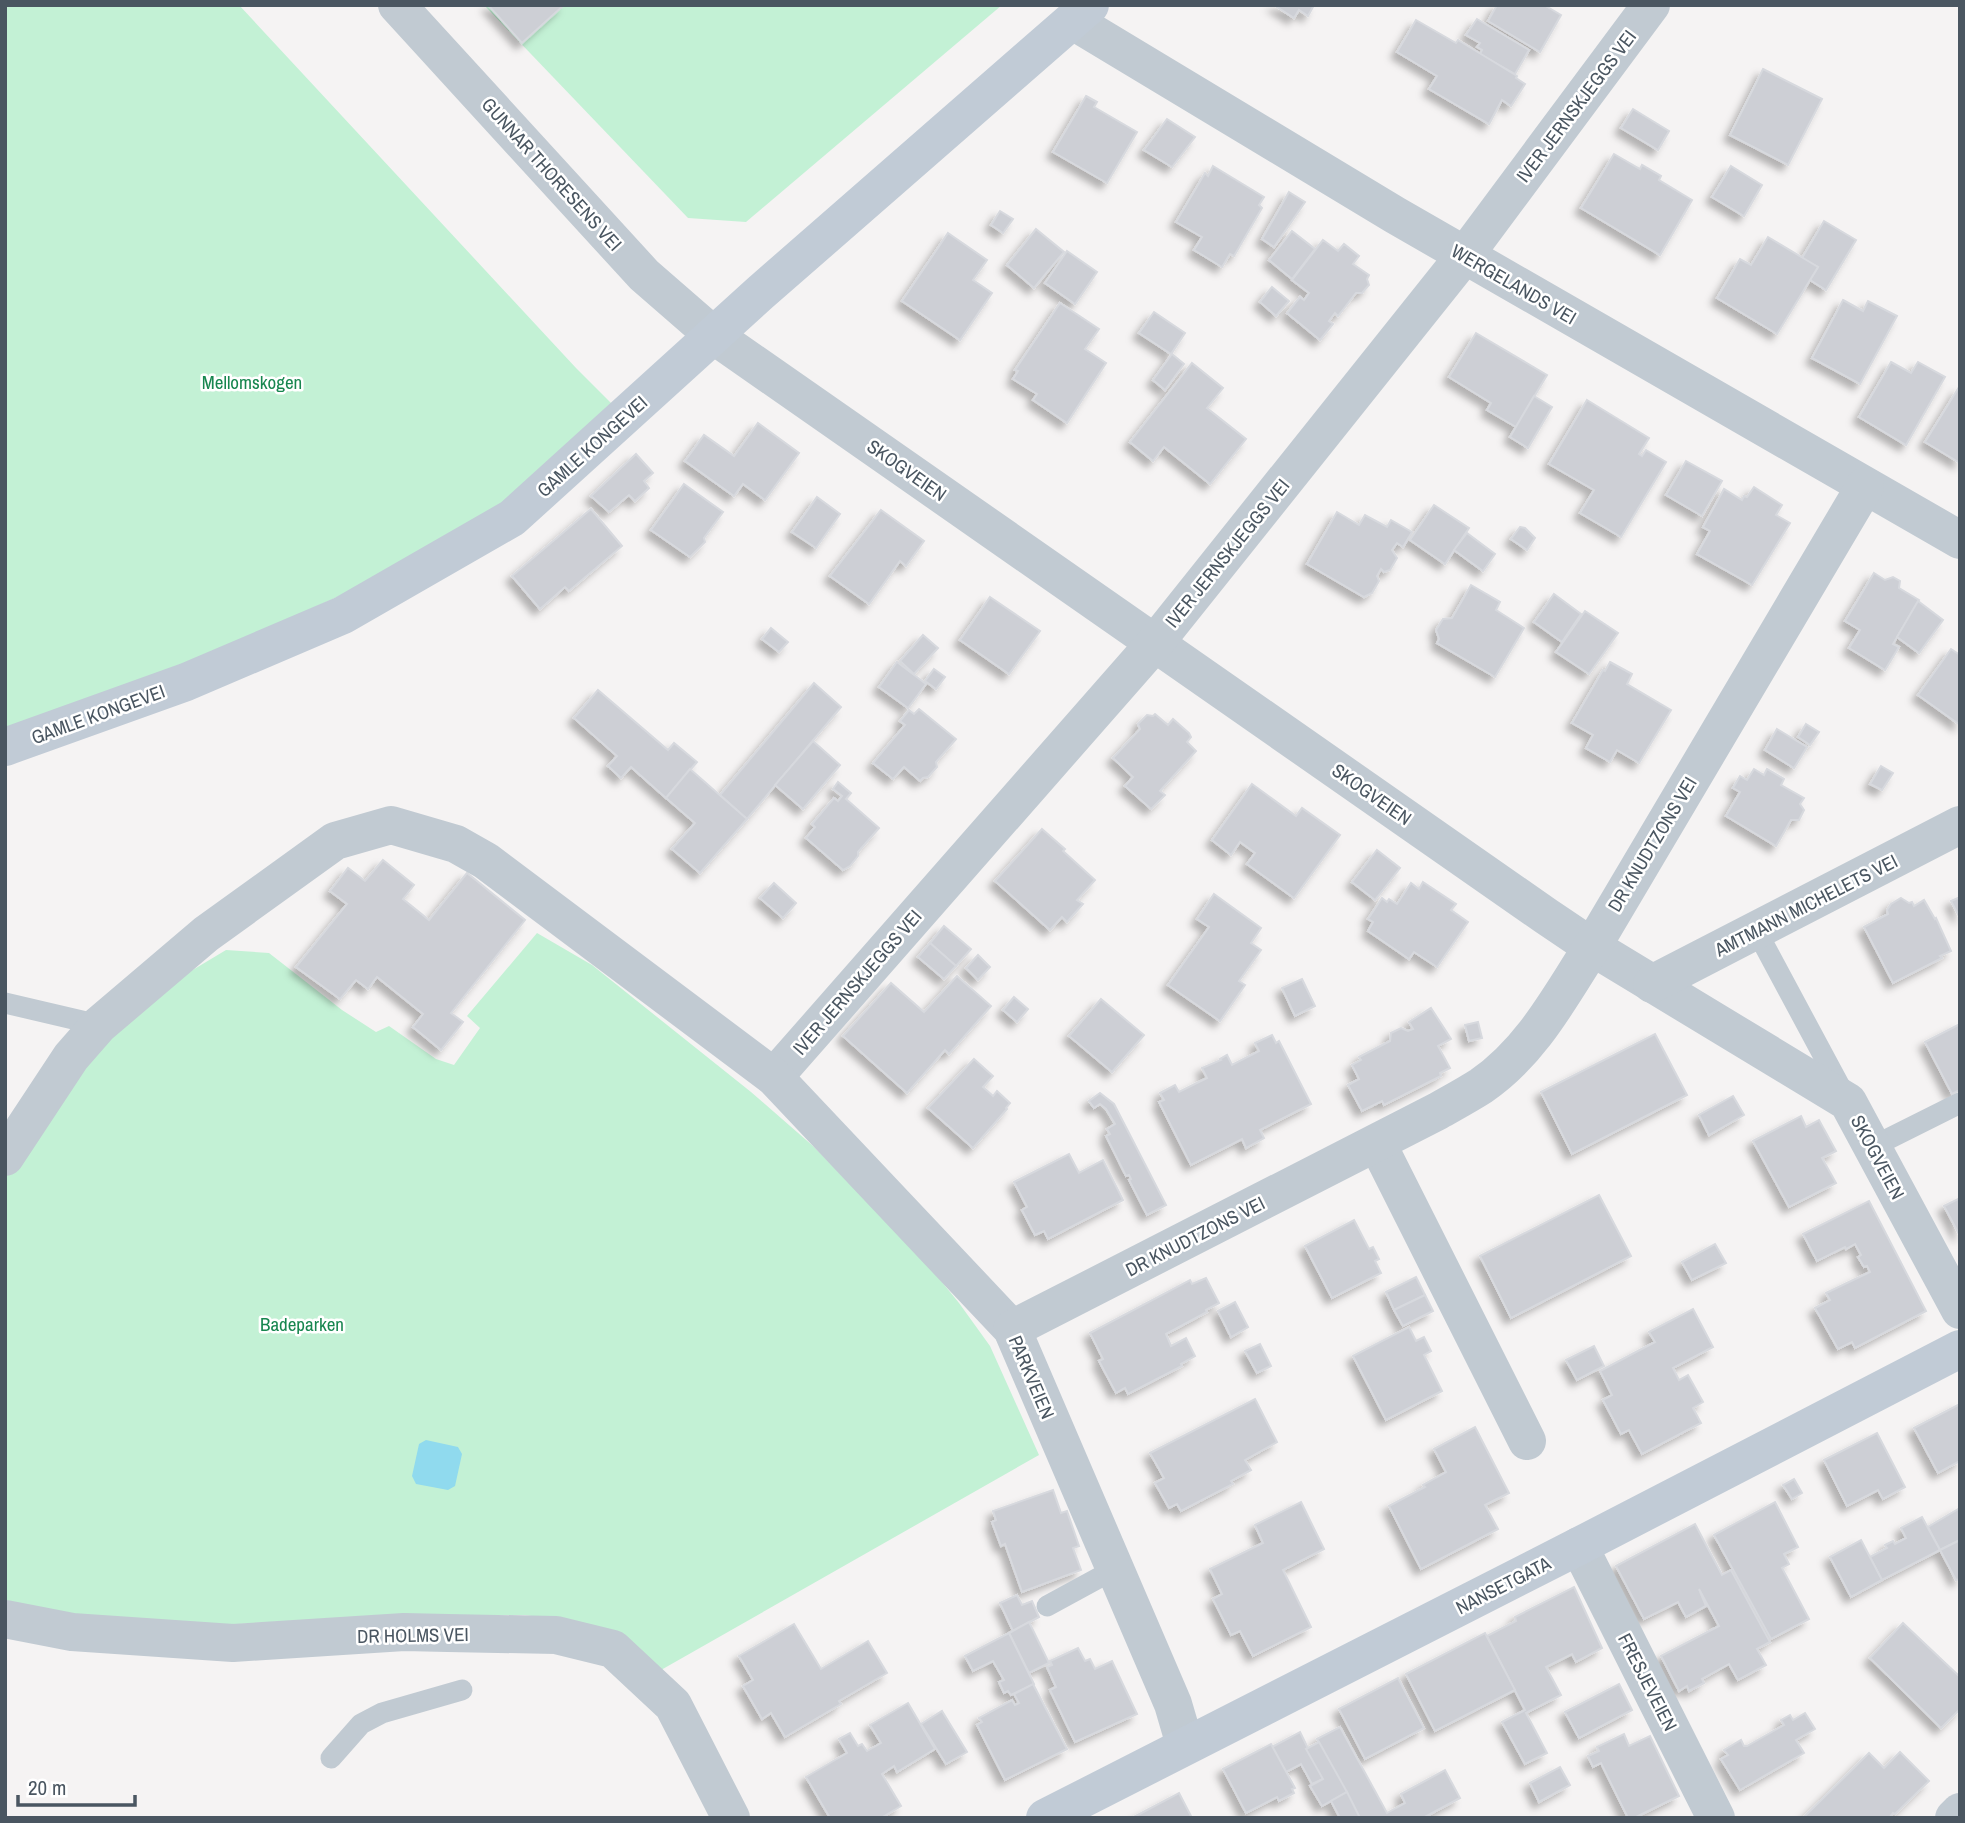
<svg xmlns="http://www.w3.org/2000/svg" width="1965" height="1823" font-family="'Archivo Narrow',sans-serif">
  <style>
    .green { fill: #c3f1d5 }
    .water { fill: #90daee }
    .building { fill: #cdcfd5; stroke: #d7d9de; stroke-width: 2; filter: url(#shadow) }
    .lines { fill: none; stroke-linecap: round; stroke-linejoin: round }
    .lane { stroke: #c1cad2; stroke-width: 21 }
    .street { stroke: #c1cad2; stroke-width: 38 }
    .secondary { stroke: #c1cbd6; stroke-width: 38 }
    .labels { text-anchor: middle; stroke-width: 5; stroke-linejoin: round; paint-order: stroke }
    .street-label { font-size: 19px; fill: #4a5661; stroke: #fff }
    .park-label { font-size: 19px; fill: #17864f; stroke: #fff }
  </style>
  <defs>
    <filter id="shadow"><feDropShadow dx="-6" dy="6" stdDeviation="3.5" flood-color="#0004"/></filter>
  </defs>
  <rect width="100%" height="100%" fill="#f5f3f3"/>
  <g class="green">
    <path d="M5,5H239L576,368L625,417L512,518L5,747Z"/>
    <path d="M484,5H1002L746,222L688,218Z"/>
    <path d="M537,933L592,965L751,1092L813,1146L924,1260L959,1303L990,1346L1039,1455L661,1670L592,1625L525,1615H392L86,1633L5,1619V1157L71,1057L181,977L226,950L269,953L342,1010L376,1032L389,1026L436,1059L454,1065L480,1028L467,1016Z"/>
  </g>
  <path class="water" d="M426,1440L458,1447L462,1454L455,1486L448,1490L416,1484L412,1476L419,1444Z"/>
  <g class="building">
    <path d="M488,5H564L522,43Z"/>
    <path d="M1274,5H1314L1308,16L1299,10L1294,18Z"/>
    <path d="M1497,5H1544L1561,15L1540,52L1488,21Z"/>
    <path d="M1477,19L1529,50L1515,74L1480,54L1482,50L1477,47L1480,43L1466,35Z"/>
    <path d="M1416,20L1456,43L1458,40L1517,76L1516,78L1525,84L1511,106L1502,100L1489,124L1429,89L1437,76L1397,52Z"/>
    <path d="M1763,69L1822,99L1788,165L1730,135Z"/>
    <path d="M1086,96L1097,102L1094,107L1137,132L1107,183L1053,152Z"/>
    <path d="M1633,109L1669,131L1658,150L1621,128Z"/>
    <path d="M1167,119L1195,137L1172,167L1144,150Z"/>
    <path d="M1614,154L1640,169L1642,165L1661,176L1659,180L1692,200L1660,255L1581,208Z"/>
    <path d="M1213,166L1264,197L1259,205L1262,208L1234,256L1230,254L1222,267L1194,250L1202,237L1176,222L1205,173L1208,176Z"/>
    <path d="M1731,166L1762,185L1744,216L1712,197Z"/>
    <path d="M1289,192L1305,202L1274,247L1262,239Z"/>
    <path d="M1000,211L1013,219L1003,233L991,225Z"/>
    <path d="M1824,221L1856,240L1826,290L1810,280L1818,267L1802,258Z"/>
    <path d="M1036,229L1064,252L1034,288L1007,265Z"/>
    <path d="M1292,231L1315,249L1292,279L1269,260Z"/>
    <path d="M948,233L987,260L973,280L992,293L960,340L902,301Z"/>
    <path d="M1768,237L1818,267L1777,334L1717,298L1740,259L1751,265Z"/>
    <path d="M1323,240L1338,251L1344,244L1359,256L1353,264L1369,275L1367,279L1369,285L1362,293H1356L1338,316L1335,313L1329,321L1333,324L1320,340L1287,313L1300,297L1304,300L1309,293L1292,280Z"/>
    <path d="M1067,251L1097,272L1075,304L1045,283Z"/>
    <path d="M1272,287L1289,301L1276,316L1260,302Z"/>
    <path d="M1843,300L1863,311L1868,301L1897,316L1860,384L1812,358Z"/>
    <path d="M1060,303L1099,329L1085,349L1106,363L1067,423L1033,400L1037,394L1013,379L1018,371L1015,370Z"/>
    <path d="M1154,312L1185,333L1171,354L1139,333Z"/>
    <path d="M1476,333L1547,375L1516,427L1487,410L1491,403L1449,377Z"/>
    <path d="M1172,354L1184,364L1165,390L1153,380Z"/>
    <path d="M1891,362L1911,373L1918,362L1945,377L1906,445L1859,417Z"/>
    <path d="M1192,363L1223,388L1207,408L1246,439L1210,484L1164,447L1153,461L1130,442Z"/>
    <path d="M1959,387L1960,388V463L1925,442Z"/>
    <path d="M1534,396L1552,407L1528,448L1510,437Z"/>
    <path d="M1587,400L1649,438L1639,454L1642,456L1646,450L1666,462L1621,537L1580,513L1594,490L1549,464Z"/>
    <path d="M758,423L799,453L765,500L743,484L734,496L685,461L704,435L734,456Z"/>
    <path d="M636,454L653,473L644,481L649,488L635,501L629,495L609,512L591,496Z"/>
    <path d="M1686,461L1722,481L1702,516L1666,495Z"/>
    <path d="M684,484L723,512L704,538L705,542L690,557L651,530Z"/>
    <path d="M1754,487L1782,505L1776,515L1790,523L1752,585L1697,554L1710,531L1703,527L1724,489L1742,500L1744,496L1747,497Z"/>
    <path d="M817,497L840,514L816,548L792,532Z"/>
    <path d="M1434,505L1469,528L1445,564L1410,540Z"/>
    <path d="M591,509L622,546L569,591L565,587L540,609L512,576Z"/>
    <path d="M881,510L924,541L906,566L900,561L869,604L830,576Z"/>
    <path d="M1337,512L1359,525L1365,515L1387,527L1391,520L1412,532L1403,547L1397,543L1392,550L1397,558L1390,570L1384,572L1381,569L1377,576L1379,581L1372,593L1364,597L1307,564Z"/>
    <path d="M1520,527L1525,528L1535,538L1527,550L1511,539Z"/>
    <path d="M1467,533L1495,554L1483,571L1454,550Z"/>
    <path d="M1874,573L1885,580L1893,577L1900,581L1899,588L1919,600L1893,644L1899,647L1885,670L1849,648L1860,630L1845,621Z"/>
    <path d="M1471,585L1500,602L1496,610L1524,628L1495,677L1437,643L1439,639L1436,630L1443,619L1452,618Z"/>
    <path d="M1554,594L1581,614L1562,642L1534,622Z"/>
    <path d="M990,597L1040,631L1009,674L960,640Z"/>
    <path d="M1918,601L1943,620L1919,653L1897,637Z"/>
    <path d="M1585,611L1618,633L1589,674L1556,652Z"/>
    <path d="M771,628L788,642L779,652L762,639Z"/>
    <path d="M923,635L938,648L914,674L900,661Z"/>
    <path d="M1951,649L1960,655V725L1918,695Z"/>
    <path d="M897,662L926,684L908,708L879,687Z"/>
    <path d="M1610,662L1632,674L1627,684L1671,710L1639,763L1617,750L1610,762L1586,748L1593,735L1572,723L1603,670L1605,671Z"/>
    <path d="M934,669L945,677L936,689L925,681Z"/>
    <path d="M814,683L841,707L747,819L720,795Z"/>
    <path d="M598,690L668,750L674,743L697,762L666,798L631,767L621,778L608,766L617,756L574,718Z"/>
    <path d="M919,709L956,739L936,762L937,767L928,777L923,778L920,781L904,767L893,779L873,763L905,725L900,721L909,710L914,714Z"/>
    <path d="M1155,714L1168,725L1173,719L1189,733L1191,737L1187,742L1196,751L1160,791L1165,795L1151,809L1125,786L1133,777L1113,758L1140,729L1138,724L1147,715L1153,716Z"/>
    <path d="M1806,724L1819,732L1810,745L1798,737Z"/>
    <path d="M1777,729L1807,747L1794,768L1765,750Z"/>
    <path d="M813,741L840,765L803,809L775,785Z"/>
    <path d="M1881,766L1893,773L1882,790L1870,784Z"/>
    <path d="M690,769L747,819L700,873L672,849L695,823L666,798Z"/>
    <path d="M1754,769L1764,775L1767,769L1784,779L1781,785L1804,798L1800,804L1804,810L1799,820H1791L1776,846L1726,816L1740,792L1733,788L1740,776L1747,780Z"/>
    <path d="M838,782L851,793L846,799L879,828L858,852V856L850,866L843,870L806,838L815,827L812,824L834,798L838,801L842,796L833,789Z"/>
    <path d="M1252,784L1296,816L1302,808L1340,835L1294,898L1247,864L1255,853L1240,842L1231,855L1212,840Z"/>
    <path d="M1042,829L1065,849L1063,851L1095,880L1077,900L1083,904L1067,922L1062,917L1050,930L995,881Z"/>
    <path d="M1377,850L1400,868L1375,900L1352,882Z"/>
    <path d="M383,860L414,885L403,899L429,920L467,873L525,920L451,1013L463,1022L441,1050L413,1027L423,1014L377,977L368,989L356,980L340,999L296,967L347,904L330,891L348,868L365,881Z"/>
    <path d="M1423,882L1456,904L1451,910L1468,922L1437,967L1414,952L1409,959L1368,931L1373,922L1368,919L1382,898L1387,902L1389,899L1397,904L1411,883L1419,889Z"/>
    <path d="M774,883L796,903L783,918L760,898Z"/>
    <path d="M1214,894L1261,928L1251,943L1261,950L1239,981L1245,985L1220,1021L1168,985L1209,927L1197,919Z"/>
    <path d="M1960,897V918L1951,901Z"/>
    <path d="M1901,898L1909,903L1912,902L1914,906L1924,900L1935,919L1936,918L1951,951L1940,956L1942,958L1893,983L1864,927L1888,914L1887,910L1891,904Z"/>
    <path d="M944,926L971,949L956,966L930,943Z"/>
    <path d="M930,943L956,966L944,979L918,957Z"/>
    <path d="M978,955L990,967L978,980L966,968Z"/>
    <path d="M957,976L991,1006L949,1054L945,1050L907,1093L843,1036L891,983L924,1012Z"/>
    <path d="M1302,979L1315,1006L1295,1016L1282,988Z"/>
    <path d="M1014,997L1028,1009L1017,1022L1003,1010Z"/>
    <path d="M1101,999L1144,1035L1112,1072L1069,1036Z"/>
    <path d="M1431,1008L1451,1039L1438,1046L1450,1068L1440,1073L1441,1076L1384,1105L1382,1101L1362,1111L1348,1085L1359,1079L1352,1065L1361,1060L1359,1057L1390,1041L1391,1033L1401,1028L1408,1031L1413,1029L1409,1022Z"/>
    <path d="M1478,1022L1482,1038L1469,1041L1465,1025Z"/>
    <path d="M1960,1024V1090L1952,1094L1925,1042Z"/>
    <path d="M1655,1034L1687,1095L1572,1154L1541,1092Z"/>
    <path d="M1272,1035L1276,1043L1279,1041L1311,1104L1260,1130L1264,1138L1246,1148L1242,1139L1191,1165L1159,1102L1164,1100L1160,1093L1175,1085L1179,1092L1207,1078L1202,1068L1221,1060L1220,1059L1227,1055L1232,1065L1259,1051L1255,1043Z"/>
    <path d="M974,1059L993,1076L983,1087L993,1096L997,1091L1010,1103L1006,1108L1007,1109L973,1148L928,1108Z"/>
    <path d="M1100,1093L1114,1104L1166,1205L1147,1215L1129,1180L1131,1179L1129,1175L1126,1176L1106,1136L1110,1134L1107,1129L1115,1124L1106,1109L1100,1104L1094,1108L1089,1101Z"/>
    <path d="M1733,1096L1744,1115L1709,1135L1699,1115Z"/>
    <path d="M1801,1116L1806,1127L1819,1120L1836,1151L1822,1158L1836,1183L1789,1207L1753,1141Z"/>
    <path d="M1069,1154L1079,1173L1103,1160L1123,1200L1048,1239L1044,1231L1035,1235L1022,1210L1027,1207L1014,1182Z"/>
    <path d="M1599,1195L1631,1256L1511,1318L1480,1256Z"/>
    <path d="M1960,1198V1236L1944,1206Z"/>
    <path d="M1869,1201L1926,1311L1855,1348L1852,1342L1838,1349L1815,1308L1830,1300L1826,1293L1870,1272L1867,1266L1864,1267L1858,1257L1861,1255L1855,1244L1846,1249L1845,1247L1817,1261L1803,1234Z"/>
    <path d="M1354,1220L1369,1249L1373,1247L1379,1259L1375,1261L1381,1273L1332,1298L1305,1246Z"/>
    <path d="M1715,1244L1726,1263L1692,1280L1682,1262Z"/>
    <path d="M1416,1277L1425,1295L1394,1310L1386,1292Z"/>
    <path d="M1206,1278L1219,1303L1206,1310L1207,1312L1166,1334L1171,1346L1186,1338L1195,1356L1181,1364L1182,1366L1128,1394L1125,1388L1116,1393L1099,1361L1103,1359L1090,1333L1190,1280L1192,1284Z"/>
    <path d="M1425,1295L1433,1311L1403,1326L1394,1310Z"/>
    <path d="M1235,1302L1248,1327L1231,1337L1218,1311Z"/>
    <path d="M1693,1309L1713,1347L1673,1368L1679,1380L1688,1375L1703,1402L1693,1408L1701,1423L1642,1454L1629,1430L1621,1434L1603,1400L1612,1395L1600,1371L1655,1342L1649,1332Z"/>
    <path d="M1409,1327L1416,1341L1424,1337L1431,1351L1424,1355L1442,1391L1386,1420L1353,1356Z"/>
    <path d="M1260,1344L1271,1366L1257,1373L1245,1351Z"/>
    <path d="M1594,1346L1604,1366L1577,1380L1566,1360Z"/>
    <path d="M1255,1399L1277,1442L1245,1460L1251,1470L1231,1481L1233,1484L1181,1511L1177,1504L1169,1508L1155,1483L1164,1478L1150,1453Z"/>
    <path d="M1960,1404V1461L1938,1473L1914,1428Z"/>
    <path d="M1475,1427L1509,1493L1485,1505L1498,1529L1421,1569L1389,1506L1425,1487L1423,1485L1446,1472L1434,1449Z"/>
    <path d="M1877,1433L1905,1487L1883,1499L1878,1490L1847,1506L1824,1460Z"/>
    <path d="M1794,1479L1802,1493L1792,1499L1783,1485Z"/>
    <path d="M1053,1490L1061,1513L1067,1511L1079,1546L1073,1548L1081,1570L1022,1592L1005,1544L1001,1546L992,1522L996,1520L993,1511Z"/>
    <path d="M1301,1502L1324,1549L1283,1570L1311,1627L1253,1656L1240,1631L1231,1635L1213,1599L1222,1594L1210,1569L1263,1543L1255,1525Z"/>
    <path d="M1775,1502L1798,1547L1784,1554L1789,1564L1782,1568L1809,1619L1771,1639L1714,1535Z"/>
    <path d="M1960,1508V1540L1940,1550L1928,1527Z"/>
    <path d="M1922,1517L1940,1550L1882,1580L1870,1557L1887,1548L1885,1545L1893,1541L1895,1544L1906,1538L1901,1528Z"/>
    <path d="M1695,1524L1722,1575L1731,1570L1770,1642L1757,1649L1766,1665L1738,1680L1729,1664L1702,1679L1704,1683L1689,1691L1687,1686L1679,1691L1661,1656L1719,1626L1699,1589L1706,1606L1686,1617L1678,1602L1644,1619L1616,1566Z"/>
    <path d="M1861,1540L1882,1580L1851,1597L1830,1557Z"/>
    <path d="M1960,1540V1579L1956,1580L1940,1550Z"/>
    <path d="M1574,1587L1602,1648L1576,1662L1572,1654L1546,1667L1561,1695L1526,1713L1547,1753L1525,1764L1502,1722L1525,1710L1487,1636L1516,1621L1515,1617Z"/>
    <path d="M1017,1595L1022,1605L1032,1601L1039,1617L1013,1631L1000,1603Z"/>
    <path d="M1029,1622L1049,1663L1029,1673L1009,1633Z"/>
    <path d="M1903,1623L1960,1677V1709L1941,1728L1870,1658Z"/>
    <path d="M794,1624L821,1669L868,1641L887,1673L839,1701L841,1704L785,1737L771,1713L762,1719L743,1686L753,1680L739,1656Z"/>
    <path d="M1009,1633L1034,1684L1011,1695L1008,1691L1004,1693L999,1682L1004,1680L993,1661L973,1671L965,1656Z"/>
    <path d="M1485,1633L1515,1690L1435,1731L1406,1674Z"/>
    <path d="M1078,1648L1085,1661L1090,1659L1095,1669L1112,1661L1137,1714L1075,1742L1050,1690L1056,1687L1047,1667L1052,1665L1050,1661Z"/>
    <path d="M1398,1678L1424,1728L1365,1759L1339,1709Z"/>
    <path d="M1033,1684L1067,1749L1005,1780L977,1725L982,1722L979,1718L1012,1700L1015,1705L1019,1703L1014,1694Z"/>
    <path d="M1619,1684L1632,1710L1579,1738L1565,1712Z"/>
    <path d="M908,1703L935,1749L897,1772L894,1766L882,1774L901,1806L881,1818H830L806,1777L847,1753L839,1739L850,1733L858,1746L862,1744L867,1751L881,1743L870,1725Z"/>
    <path d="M942,1711L967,1752L946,1764L921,1724Z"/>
    <path d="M1805,1713L1815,1729L1796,1740L1804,1753L1740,1790L1721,1759L1728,1755L1724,1750L1741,1740L1744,1746H1747L1784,1725L1781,1720L1790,1715L1793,1720Z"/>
    <path d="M1340,1727L1387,1813L1405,1803L1401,1794L1445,1770L1460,1798L1423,1818H1360L1317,1739Z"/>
    <path d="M1300,1732L1323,1779L1312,1784L1301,1764L1286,1772L1272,1747Z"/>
    <path d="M1624,1734L1629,1746L1650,1736L1679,1796L1634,1818H1628L1601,1763L1593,1767L1588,1756L1599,1751L1597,1747Z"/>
    <path d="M1319,1742L1347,1792L1322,1806L1310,1786L1323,1779L1306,1749Z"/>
    <path d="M1271,1744L1295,1788L1292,1789L1294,1793L1279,1801L1277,1797L1246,1813L1223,1769Z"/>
    <path d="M1900,1752L1929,1781L1895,1814L1893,1813L1889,1818H1803L1869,1753L1884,1768Z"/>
    <path d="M1560,1767L1570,1785L1539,1802L1530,1783Z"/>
    <path d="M1347,1792L1360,1818H1340L1331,1801Z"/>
    <path d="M1179,1793L1192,1818H1132Z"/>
  </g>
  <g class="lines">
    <g class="lane">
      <path d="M1756,930L1844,1094"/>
      <path d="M5,1003L99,1025"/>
      <path d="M1872,1147L1960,1103"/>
      <path d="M1047,1606L1115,1569"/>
      <path d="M331,1758L361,1724L382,1713L462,1690"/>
    </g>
    <g class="street">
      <path d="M397,5L644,275L713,335L1546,916L1592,947L1848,1102L1960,1310"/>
      <path d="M1073,21L1395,215L1960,540"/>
      <path d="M1652,984L1960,825"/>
      <path d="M774,1077L1155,643L1465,255L1651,5"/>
      <path d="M1377,1143L1527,1441"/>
      <path d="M5,1157L71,1057L99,1025L206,934L335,841L391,825L456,844L486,861L774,1077L1012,1329L1173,1704L1185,1745"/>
      <path d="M1012,1329L1438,1111C1452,1103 1467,1095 1481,1086C1531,1052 1560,997 1592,947L1865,486"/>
      <path d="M1579,1546L1716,1818"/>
      <path d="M5,1619L72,1632L233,1643L404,1632L448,1633L556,1635L613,1649L673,1705L731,1818"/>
      <path d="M1954,1818L1960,1812"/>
    </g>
    <g class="secondary">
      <path d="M5,747L186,682L343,615L512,518L760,293L1090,5"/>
      <path d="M1045,1818L1579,1546L1960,1349"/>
    </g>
  </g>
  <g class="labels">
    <g class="street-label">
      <text transform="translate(1576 106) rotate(-53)" y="7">IVER JERNSKJEGGS VEI</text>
      <text transform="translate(552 174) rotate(48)" y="7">GUNNAR THORESENS VEI</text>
      <text transform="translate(1514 284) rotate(30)" y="7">WERGELANDS VEI</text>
      <text transform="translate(592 446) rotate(-42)" y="7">GAMLE KONGEVEI</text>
      <text transform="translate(907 470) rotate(35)" y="7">SKOGVEIEN</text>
      <text transform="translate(1227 553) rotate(-51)" y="7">IVER JERNSKJEGGS VEI</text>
      <text transform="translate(98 714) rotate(-20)" y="7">GAMLE KONGEVEI</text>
      <text transform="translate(1372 794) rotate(35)" y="7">SKOGVEIEN</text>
      <text transform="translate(1652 844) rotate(-59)" y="7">DR KNUDTZONS VEI</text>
      <text transform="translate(1806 905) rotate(-27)" y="7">AMTMANN MICHELETS VEI</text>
      <text transform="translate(857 982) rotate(-49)" y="7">IVER JERNSKJEGGS VEI</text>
      <text transform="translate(1878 1157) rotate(62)" y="7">SKOGVEIEN</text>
      <text transform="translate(1195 1236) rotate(-27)" y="7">DR KNUDTZONS VEI</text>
      <text transform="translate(1032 1377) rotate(67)" y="7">PARKVEIEN</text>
      <text transform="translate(1503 1585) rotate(-27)" y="7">NANSETGATA</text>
      <text transform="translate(413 1635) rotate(-1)" y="7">DR HOLMS VEI</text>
      <text transform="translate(1648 1682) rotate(63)" y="7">FRESJEVEIEN</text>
    </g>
    <g class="park-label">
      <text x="252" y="389">Mellomskogen</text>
      <text x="302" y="1331">Badeparken</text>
    </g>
  </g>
  <rect width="1965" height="1823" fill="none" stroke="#4a5661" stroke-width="14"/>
  <path d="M18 1795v10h117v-10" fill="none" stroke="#4a5661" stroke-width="3.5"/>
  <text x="28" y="1795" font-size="21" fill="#4a5661" stroke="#ffffff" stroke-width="5" paint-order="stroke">20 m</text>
</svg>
